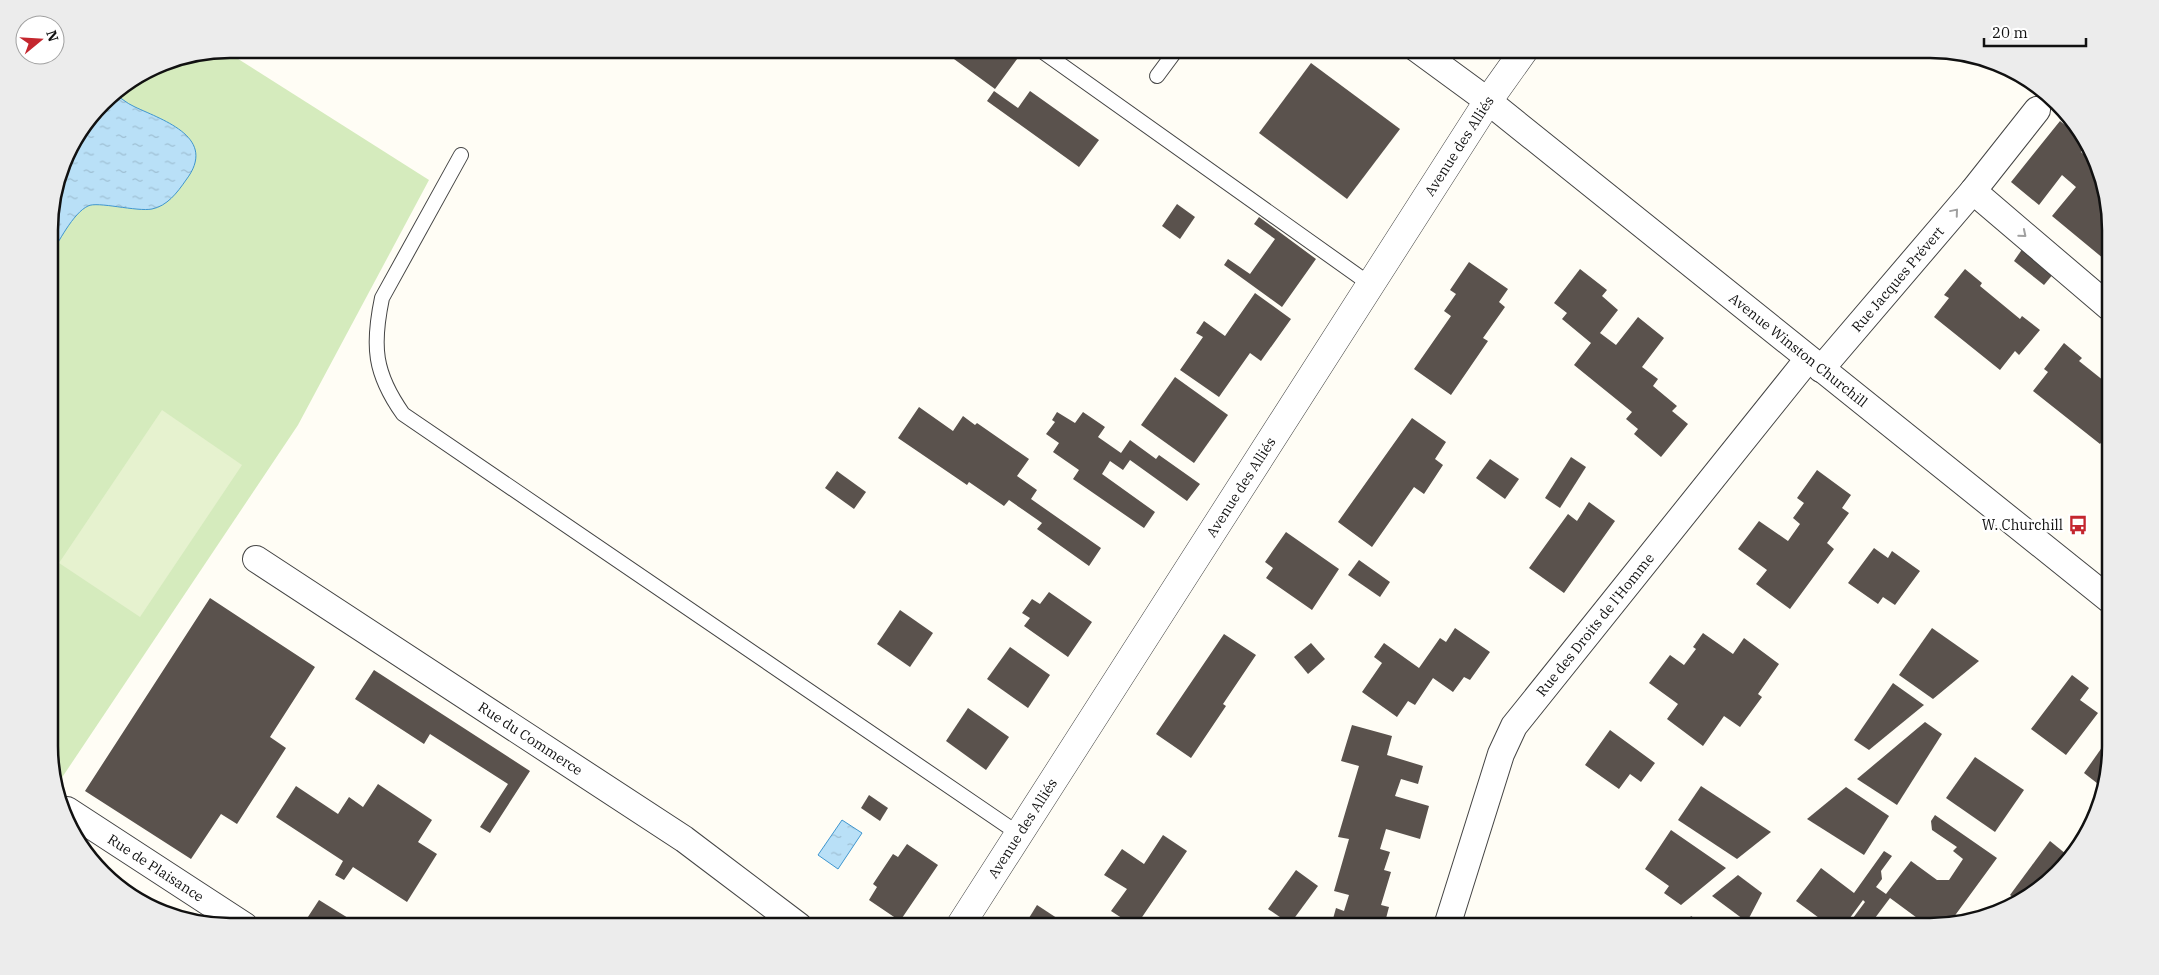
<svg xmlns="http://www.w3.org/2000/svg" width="2159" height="975" font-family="'IBM Plex Serif',serif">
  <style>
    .green { fill: #d5ebbd }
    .pitch { fill: #e6f2cf }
    .water { fill: url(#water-ripples); stroke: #3f96cf }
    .building { fill: #5a524d }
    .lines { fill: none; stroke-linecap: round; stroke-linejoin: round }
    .service-casing { stroke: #444; stroke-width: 16 }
    .minor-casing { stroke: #444; stroke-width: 28 }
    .tertiary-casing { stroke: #444; stroke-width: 29 }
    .path { stroke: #333; stroke-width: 3; stroke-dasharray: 5 2.5; stroke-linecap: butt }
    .service { stroke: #fff; stroke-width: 14 }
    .minor { stroke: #fff; stroke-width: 26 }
    .tertiary { stroke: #fff; stroke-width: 28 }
    .oneway { stroke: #a0a0a0 }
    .labels { text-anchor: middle; stroke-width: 5; stroke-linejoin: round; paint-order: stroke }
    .street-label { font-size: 14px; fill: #111; stroke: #fff }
    .poi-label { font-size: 14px; fill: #111; stroke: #fff; text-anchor: end }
    .rim { fill: none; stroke: #111; stroke-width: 2.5 }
  </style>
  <defs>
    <pattern id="water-ripples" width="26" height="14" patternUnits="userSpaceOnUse" patternTransform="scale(1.25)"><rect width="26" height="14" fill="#b9e0f7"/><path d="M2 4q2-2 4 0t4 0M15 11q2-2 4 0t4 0" fill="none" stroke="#9ebfd3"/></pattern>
  </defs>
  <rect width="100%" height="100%" fill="#fffdf5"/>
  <path class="green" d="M224,50L429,180L298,425L57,785L50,769L49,217L67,150L110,94L161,62Z"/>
  <path class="pitch" d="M162,410L242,465L140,617L59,563Z"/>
  <g class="water">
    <path d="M112,92C120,97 126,103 135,107C165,121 218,138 186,180C177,193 167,206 152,209C137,212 97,201 88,206C73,213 58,243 49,258V217L67,150Z"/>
    <path d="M842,820L862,833L838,869L818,855Z"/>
  </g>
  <g class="building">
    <path d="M936,49H1020L1023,51L995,89L943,51L942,53Z"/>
    <path d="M1311,63L1400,129L1347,199L1259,133Z"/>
    <path d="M994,91L1018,108L1030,91L1099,140L1079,167L987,101Z"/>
    <path d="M2060,121L2081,138L2084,148L2081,152L2090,160L2109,206V253L2104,259L2052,216L2076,187L2062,175L2039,205L2011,182Z"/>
    <path d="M1177,204L1195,217L1180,239L1162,226Z"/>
    <path d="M1259,217L1316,259L1282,307L1224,265L1228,259L1250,274L1275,239L1254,224Z"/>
    <path d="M2023,248L2054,273L2044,285L2014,261Z"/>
    <path d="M1469,262L1508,289L1499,302L1505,307L1483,338L1488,341L1451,395L1414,369L1451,316L1444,311L1456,294L1450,290Z"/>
    <path d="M1580,269L1607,290L1602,296L1618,310L1600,333L1616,345L1638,317L1664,338L1642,367L1658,379L1653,386L1677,406L1672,411L1688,424L1661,457L1634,434L1638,429L1626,419L1632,412L1574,365L1591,343L1562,319L1567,313L1554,303Z"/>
    <path d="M1965,269L1982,283L1980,286L2020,319L2022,316L2040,330L2019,355L2015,351L2000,370L1934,317L1949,298L1944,295Z"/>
    <path d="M1255,293L1291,319L1261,361L1250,353L1219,397L1180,370L1203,337L1196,333L1204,321L1225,336Z"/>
    <path d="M2064,343L2082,358L2079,361L2109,385V432L2100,444L2033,391L2048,372L2044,369Z"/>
    <path d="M1175,377L1228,415L1194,463L1141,425Z"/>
    <path d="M919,407L953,431L963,416L975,425L977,423L1029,459L1017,476L1037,490L1031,499L1101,548L1089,566L1037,529L1042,523L1009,500L1004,506L969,482L967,485L898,438Z"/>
    <path d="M1057,412L1075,423L1083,412L1105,427L1098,437L1121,453L1130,440L1156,459L1159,455L1200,484L1187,501L1130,460L1123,470L1110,461L1102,474L1155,512L1144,528L1073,479L1079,470L1053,452L1059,443L1046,434L1055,422L1052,420Z"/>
    <path d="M1412,418L1446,442L1435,459L1443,465L1424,494L1414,487L1372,547L1338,522Z"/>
    <path d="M1571,457L1586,467L1560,508L1545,498Z"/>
    <path d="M1490,459L1519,479L1505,499L1476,478Z"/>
    <path d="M1817,470L1851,495L1842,508L1849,513L1827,543L1834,549L1790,609L1756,584L1767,570L1738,549L1759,521L1788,541L1800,524L1793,518L1804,503L1797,498Z"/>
    <path d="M837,471L866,492L854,509L825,488Z"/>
    <path d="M1589,502L1615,521L1564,593L1529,568L1568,514L1577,521Z"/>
    <path d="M1286,532L1339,569L1312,610L1266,578L1273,568L1265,562Z"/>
    <path d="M1874,548L1888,558L1892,551L1920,571L1895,605L1883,597L1878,604L1848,583Z"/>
    <path d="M1359,560L1390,582L1380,597L1348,575Z"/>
    <path d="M1049,592L1092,622L1068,657L1024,626L1030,618L1022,613L1032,599L1040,604Z"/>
    <path d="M210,598L315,667L270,737L286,748L237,824L221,814L191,859L85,791Z"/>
    <path d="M900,610L933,633L910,667L877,644Z"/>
    <path d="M1455,628L1490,652L1470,680L1464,677L1453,692L1433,678L1415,705L1408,701L1397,717L1362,692L1382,663L1374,657L1384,643L1419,668L1440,638L1446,642Z"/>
    <path d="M1932,628L1979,661L1933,699L1899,675Z"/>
    <path d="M1703,633L1733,654L1744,638L1779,664L1758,694L1762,697L1740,727L1724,716L1703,746L1667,719L1678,704L1649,683L1670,655L1684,665L1696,649L1693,647Z"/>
    <path d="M1224,634L1256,655L1223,704L1226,706L1191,758L1156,734Z"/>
    <path d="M1311,643L1325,659L1308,674L1294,657Z"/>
    <path d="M1010,647L1050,675L1028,708L987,679Z"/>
    <path d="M374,670L530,771L490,833L480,827L508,784L430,734L424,744L355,699Z"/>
    <path d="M2072,675L2089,688L2080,700L2098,713L2066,755L2031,729Z"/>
    <path d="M1893,683L1924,705L1869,750L1854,740Z"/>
    <path d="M968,708L1009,737L986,770L946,741Z"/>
    <path d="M1925,722L1942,734L1897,805L1857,779Z"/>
    <path d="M1352,725L1392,736L1387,755L1423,766L1418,784L1401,779L1395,796L1429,806L1420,839L1386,829L1380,849L1390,852L1384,870L1391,872L1381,905L1389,907L1384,926H1331L1336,908L1344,911L1349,895L1334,891L1349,839L1338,837L1359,766L1341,761Z"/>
    <path d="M1610,730L1655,763L1641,782L1630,774L1619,789L1585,765Z"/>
    <path d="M2103,746L2109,751L2102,787L2084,773Z"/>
    <path d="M1975,757L2024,790L1995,832L1946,798Z"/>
    <path d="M378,784L432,820L418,842L437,854L407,902L353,867L344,880L335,875L343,861L276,817L296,786L338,814L349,797L363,807Z"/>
    <path d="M1701,786L1771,832L1737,859L1678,820Z"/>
    <path d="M1846,787L1889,816L1864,855L1807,819Z"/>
    <path d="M869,795L888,808L880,821L861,808Z"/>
    <path d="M1935,815L1997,858L1948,925L1928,926L1890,898L1869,926H1847L1865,902L1863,900L1844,926H1830L1796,901L1821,868L1854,893L1884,851L1892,856L1881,871L1882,879L1876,887L1886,894L1911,861L1937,880H1949L1963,859L1953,851L1957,847L1932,830L1931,821Z"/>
    <path d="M1671,830L1726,868L1681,905L1664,893L1669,886L1645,869Z"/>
    <path d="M1163,835L1187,851L1136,926H1134L1111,911L1127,889L1104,875L1122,849L1144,864Z"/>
    <path d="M2050,841L2066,854L2039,889L2018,901L2010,895Z"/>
    <path d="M907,844L938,865L900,921L869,900L877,887L873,884L893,854L898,857Z"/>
    <path d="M1296,870L1318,886L1290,924L1268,909Z"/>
    <path d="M1738,875L1762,893L1747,922L1712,896Z"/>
    <path d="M319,900L361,926H302Z"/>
    <path d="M1037,905L1069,926H1024Z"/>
    <path d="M1691,916L1706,926H1684Z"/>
  </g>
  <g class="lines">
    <defs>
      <g id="service">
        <path d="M1039,49L1371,285"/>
        <path d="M1157,76L1177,49"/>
        <path d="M461,155L382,298C372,346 374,373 403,414L1019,834"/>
      </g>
      <g id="minor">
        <path id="s1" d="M1417,49L1488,101L2110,600"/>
        <path d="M1973,191L2109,307"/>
        <path id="s2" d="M1821,369L1973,191L2037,110"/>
        <path id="s3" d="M256,559L684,839L799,926"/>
        <path id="s4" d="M67,810L245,926"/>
        <path id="s5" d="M1447,926L1501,754L1514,726L1808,359"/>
      </g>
      <g id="tertiary">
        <path id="s6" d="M960,926L1488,101L1525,49"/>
      </g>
    </defs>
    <use href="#service" class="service-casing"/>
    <use href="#minor" class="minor-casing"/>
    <use href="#tertiary" class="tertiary-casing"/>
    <path class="path" d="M1130,49L1139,58"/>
    <use href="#service" class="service"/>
    <use href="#minor" class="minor"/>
    <use href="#tertiary" class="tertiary"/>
  </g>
  <defs><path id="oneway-chevron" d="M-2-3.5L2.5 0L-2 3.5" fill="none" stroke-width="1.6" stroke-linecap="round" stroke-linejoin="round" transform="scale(1.25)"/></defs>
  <g class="oneway">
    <use href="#oneway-chevron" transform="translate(1955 212) rotate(-50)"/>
    <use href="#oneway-chevron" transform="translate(2023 234) rotate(40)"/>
  </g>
  <defs>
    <symbol id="bus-bare" viewBox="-9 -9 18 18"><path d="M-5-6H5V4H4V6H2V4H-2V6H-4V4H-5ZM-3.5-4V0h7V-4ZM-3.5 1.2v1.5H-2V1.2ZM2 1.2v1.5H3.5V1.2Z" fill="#c4262e" stroke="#fff" stroke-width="2.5" paint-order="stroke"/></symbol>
  </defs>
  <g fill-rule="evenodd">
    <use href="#bus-bare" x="2064" y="511" width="28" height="28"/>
  </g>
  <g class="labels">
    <g class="street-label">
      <text dy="5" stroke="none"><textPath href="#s6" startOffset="926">Avenue des Alliés</textPath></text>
      <text dy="5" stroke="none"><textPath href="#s2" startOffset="118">Rue Jacques Prévert</textPath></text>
      <text dy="5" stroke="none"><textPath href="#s1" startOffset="486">Avenue Winston Churchill</textPath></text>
      <text dy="5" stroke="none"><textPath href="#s6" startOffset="521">Avenue des Alliés</textPath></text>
      <text dy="5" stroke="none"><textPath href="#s5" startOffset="341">Rue des Droits de l'Homme</textPath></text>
      <text dy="5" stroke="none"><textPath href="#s3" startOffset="328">Rue du Commerce</textPath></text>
      <text dy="5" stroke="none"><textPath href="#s6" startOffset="116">Avenue des Alliés</textPath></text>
      <text dy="5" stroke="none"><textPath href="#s4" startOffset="106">Rue de Plaisance</textPath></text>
    </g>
    <g class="poi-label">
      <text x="2063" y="530">W. Churchill</text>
    </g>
  </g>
  <path d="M0 0H2159V975H0ZM230 58H1930A172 172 0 0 1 2102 230V746A172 172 0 0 1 1930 918H230A172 172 0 0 1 58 746V230A172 172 0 0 1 230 58Z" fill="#ececec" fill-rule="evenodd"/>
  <path class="rim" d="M230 58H1930A172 172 0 0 1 2102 230V746A172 172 0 0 1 1930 918H230A172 172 0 0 1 58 746V230A172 172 0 0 1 230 58Z"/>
  <g transform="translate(40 40) rotate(72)"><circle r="24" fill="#ffffff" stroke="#a0a0a0"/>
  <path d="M0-4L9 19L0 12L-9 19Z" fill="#c4262e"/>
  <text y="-8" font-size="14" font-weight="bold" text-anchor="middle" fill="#111111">N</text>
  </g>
  <path d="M1984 38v8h102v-8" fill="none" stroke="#111111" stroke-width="2.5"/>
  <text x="1992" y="38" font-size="15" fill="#111111" stroke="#ffffff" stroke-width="4" paint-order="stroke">20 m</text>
</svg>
